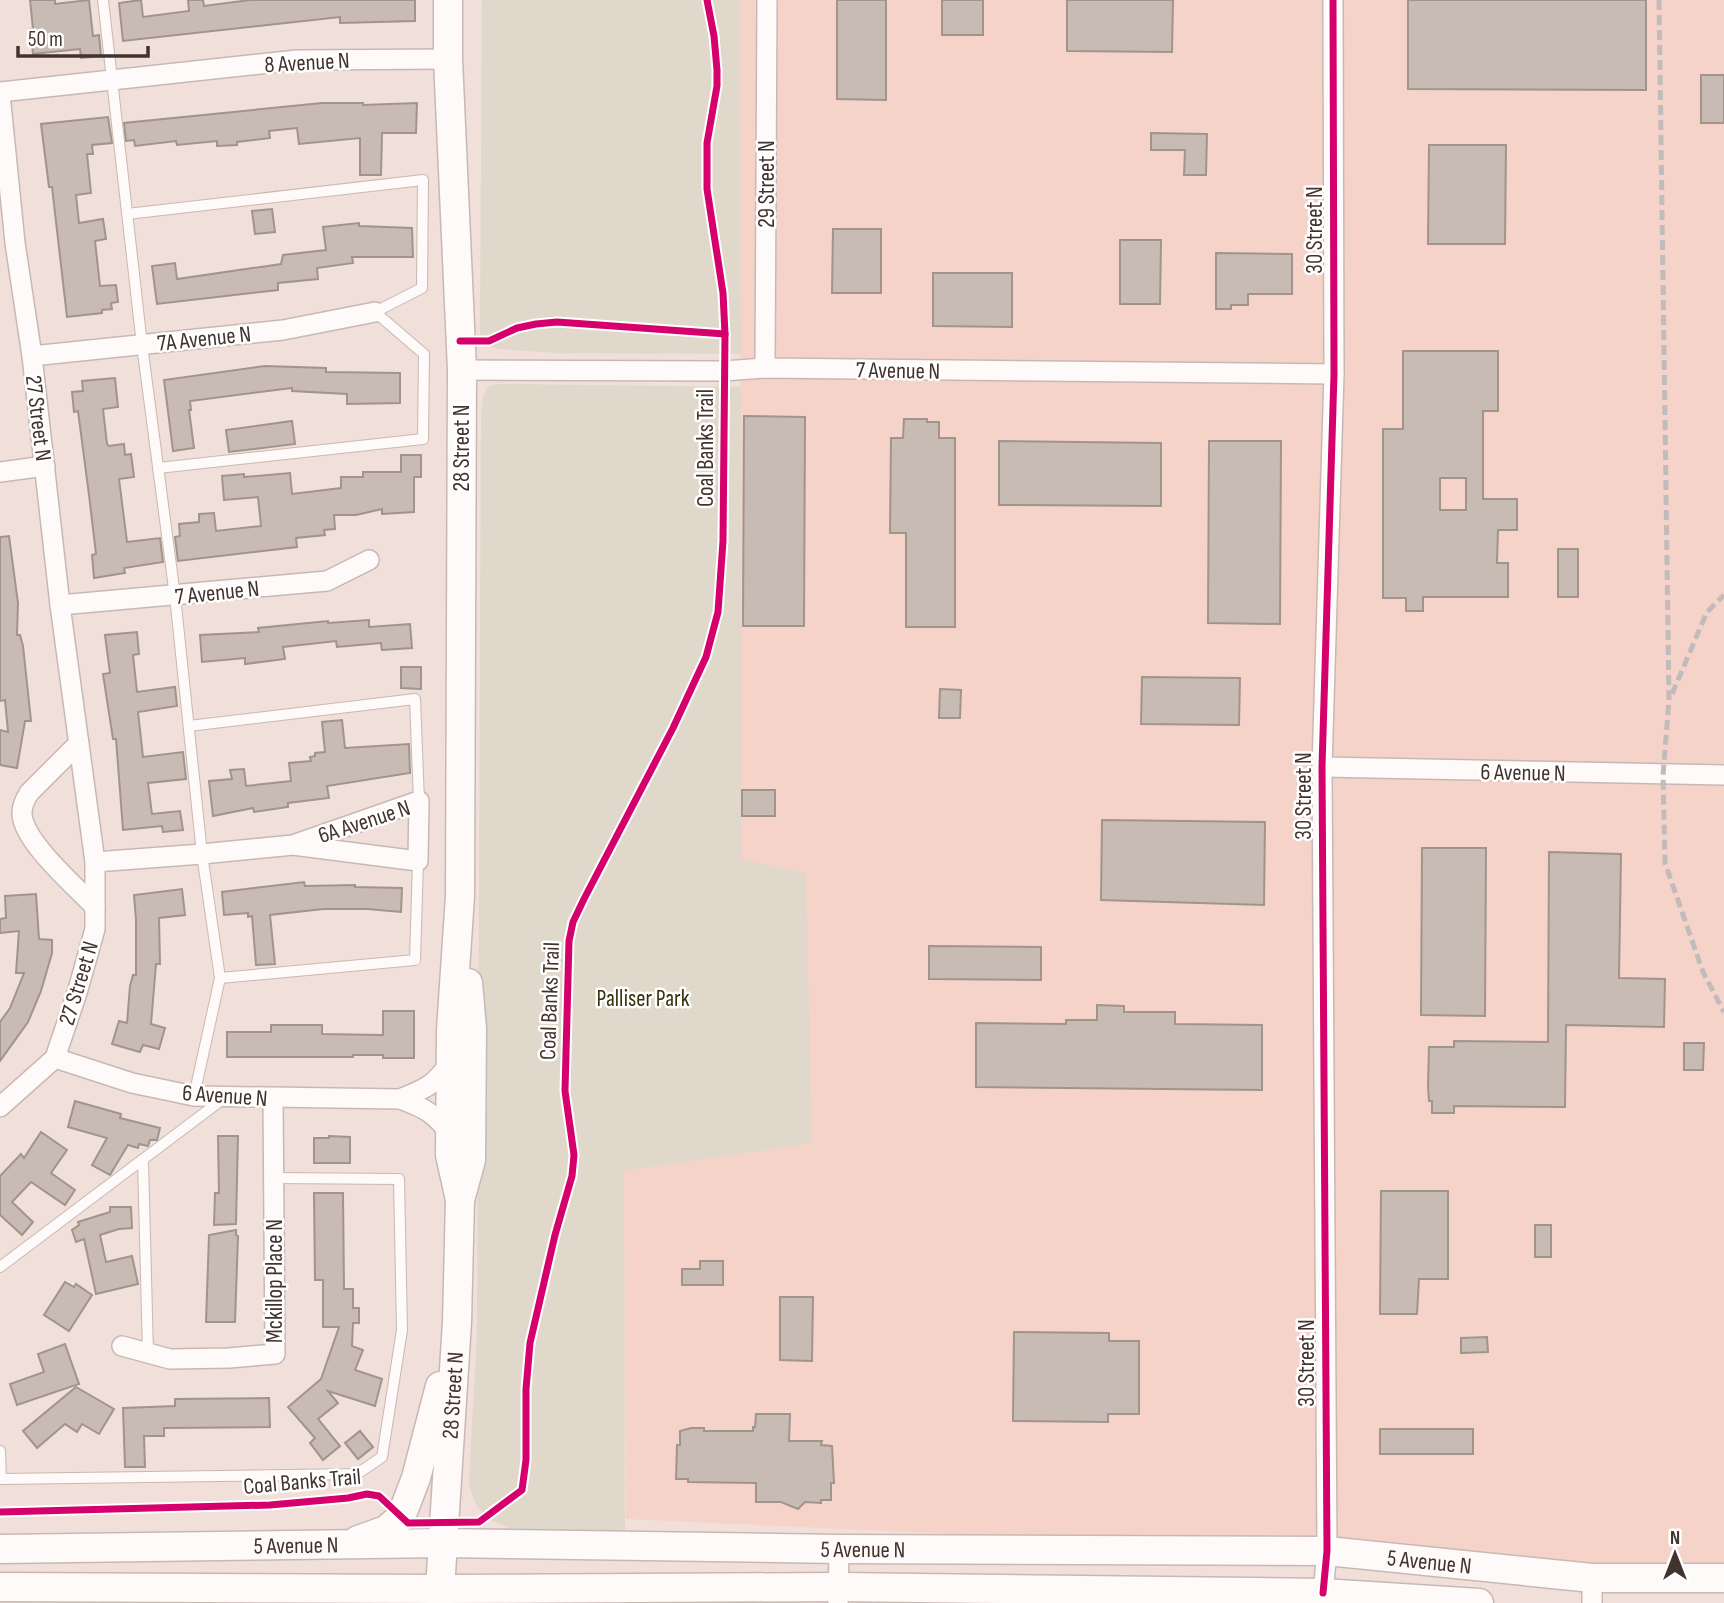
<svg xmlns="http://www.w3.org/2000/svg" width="1724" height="1603" font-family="'Sofia Sans Condensed',sans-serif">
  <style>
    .built { fill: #f6d3c8 }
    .green { fill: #e0d8cb }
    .building { fill: #c8bbb4; stroke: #a0948c; stroke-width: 2; fill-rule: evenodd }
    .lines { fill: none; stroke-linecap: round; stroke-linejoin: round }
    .service-casing { stroke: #c8b8b4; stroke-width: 12 }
    .minor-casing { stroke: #c8b8b4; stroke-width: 22 }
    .secondary-casing { stroke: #c8b8b4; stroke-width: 31 }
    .service { stroke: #fdfaf9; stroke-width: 10 }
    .minor { stroke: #fdfaf9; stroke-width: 19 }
    .secondary { stroke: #fdfaf9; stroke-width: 28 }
    .rail { stroke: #c1bcbb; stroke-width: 5; stroke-dasharray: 10 5; stroke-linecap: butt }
    .cycleway-casing { stroke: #fff; stroke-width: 11 }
    .cycleway { stroke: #d6006c; stroke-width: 7 }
    .labels { text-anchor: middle; stroke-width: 5; stroke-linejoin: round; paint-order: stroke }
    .street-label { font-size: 23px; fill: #43332e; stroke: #fff }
    .park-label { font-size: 23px; fill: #353108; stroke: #fff }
  </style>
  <rect width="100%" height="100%" fill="#f1dfda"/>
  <path class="built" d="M740,0H1724V1579L1327,1551L626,1519L624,1171L811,1143L741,860Z"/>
  <g class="green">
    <path d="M482,0H740L741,354L556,353L499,349L486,345L480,335Z"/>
    <path d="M499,384L741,387V859L806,873L812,1143L624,1171L625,1534L523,1533C494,1524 473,1514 469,1481L477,1333L481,417L483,396L488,386Z"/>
  </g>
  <g class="building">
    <path d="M30,0H55V4L89,0L93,36L99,35L101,56L81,58L80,49L33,54L30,29H33Z"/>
    <path d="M141,0L143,17L189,11L188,0H203L204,6L250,0H415V21L340,23V17L123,41L119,3Z"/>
    <path d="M837,0H886V100L837,99Z"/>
    <rect x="942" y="0" width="41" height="35"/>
    <path d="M1067,0H1173L1172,52L1067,51Z"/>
    <path d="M1408,0H1646V90L1408,89Z"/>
    <rect x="1701" y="75" width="23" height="48"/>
    <path d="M322,103H363V105L417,103L416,133H382L381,175H360V138L299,144L297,128L269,131L270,138L237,142V145L217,146V141L177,145L176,141L135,146L134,140L126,141L124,123Z"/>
    <path d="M108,117L112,143L92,145L93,154H87L91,193L76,195L79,223L103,219L106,239L95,241L100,286L116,285L118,302L111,303L112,309L102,310V313L67,317L52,187H49L41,124Z"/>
    <path d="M1151,133L1207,134L1206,175H1184L1185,150H1151Z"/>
    <path d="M1429,145H1506L1505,244H1428Z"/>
    <path d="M272,209L275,232L255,234L252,211Z"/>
    <path d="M359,223V226L412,228L413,257H352L353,263L317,268L318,279L278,283V290L157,304L152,266L175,263L177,279L281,264L283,255L326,250L323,227Z"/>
    <path d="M833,229H881V293H832Z"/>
    <path d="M1120,240H1161L1160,304H1120Z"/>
    <path d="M1216,253L1292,254V294H1248V305H1231V309H1216Z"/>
    <path d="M933,273H1012V327L933,326Z"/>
    <path d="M1403,351H1498V411H1483V499H1517V530H1498L1497,563H1508V597H1423V611H1406V598H1383V429H1403ZM1440,478H1466V510H1440Z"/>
    <path d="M265,366L326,368V372L400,373V403L347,404V394L292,391V388L190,401L191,410H189L194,448L173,451L164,380Z"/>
    <path d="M115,378L118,407L103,409L107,444L109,446L124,444L125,455L131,454L134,477L119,479L127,542L160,538L163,562L124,568L125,573L94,578L92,555L96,554L89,495L78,411L74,412L72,392L83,391L82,381Z"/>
    <path d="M744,416L805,417L804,626H743Z"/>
    <path d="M904,419H927V422H939V438H955V627H906V533H890L891,438H903Z"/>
    <path d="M292,421L295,444L229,452L226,430Z"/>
    <path d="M999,441L1161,443V506L999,505Z"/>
    <path d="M1209,441H1281L1280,624L1208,623Z"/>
    <path d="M401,455H421V477H414V512L382,514V509L356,515H334L335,529L324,530L325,535L296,538L297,547L178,561L175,537L180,536L179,524L199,522V514L214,513L216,531L261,526L258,497L224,500L222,476L244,474V477L290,473L292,494L341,488V477H363V472H401Z"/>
    <path d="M9,536L18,603L17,635H20L23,646L31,721H25L17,768L0,765V730L8,732L5,700L0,701V537Z"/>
    <rect x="1558" y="549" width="20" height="48"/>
    <path d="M369,620V627L410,624L412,648L382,650L381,643L337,647L336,641L283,647L285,659L245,664V658L202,662L200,635L259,632L258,628L328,621V623Z"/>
    <path d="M137,632L139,654L133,655L137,692L175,687L177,706L138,712L143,757L183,752L186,779L148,783L152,814L180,811L183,830L163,832L162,826L123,830L116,739H113L103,674L110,673L105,635Z"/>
    <path d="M401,667H421V689L401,688Z"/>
    <path d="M1142,677L1240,678L1239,725L1141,724Z"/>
    <path d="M940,689L961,690L960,718H939Z"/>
    <path d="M342,720L345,748L409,744L410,773L327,786L329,798L288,803V807L254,812L253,808L213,816L209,781L232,779L230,770L244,769L246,786L291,781L289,763L311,761L310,757L315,756V753L325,752L322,722Z"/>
    <rect x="742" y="790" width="33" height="26"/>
    <path d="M1102,820L1265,822L1264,905L1101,900Z"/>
    <path d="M1422,848H1486L1485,1016L1421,1015Z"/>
    <path d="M1549,852L1621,854L1619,978L1665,979L1664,1027L1566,1025L1565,1107L1454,1106V1113H1432V1101H1429L1428,1086L1429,1047H1454V1041L1548,1042Z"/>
    <path d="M304,882L305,886L355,885V887L402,888L401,912L367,909H323L270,915L275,964L256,965L252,916L248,917V913L224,915L222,892Z"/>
    <path d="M182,889L185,915L159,918L160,964H156L151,1024L165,1028L159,1049L143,1045L140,1052L112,1044L119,1021L127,1023L130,986L133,975H136V920L134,895Z"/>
    <path d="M36,894L39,939L52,940V953L41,991L28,1022L0,1061V1022L10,1008L24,973H16L19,931L0,933V919L6,918L5,896Z"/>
    <path d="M929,946L1041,947V980L929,979Z"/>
    <path d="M1097,1005L1124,1006V1012H1175V1024L1262,1025V1090L976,1087V1023L1066,1024V1020H1097Z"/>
    <path d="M383,1011H414V1058H383V1055H353V1057H227V1032H271V1025H322V1034L383,1035Z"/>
    <path d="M1684,1043H1704L1703,1070H1684Z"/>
    <path d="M75,1101L121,1114L120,1118L160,1128L157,1140H150L148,1146L139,1144L138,1148L128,1145L110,1175L92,1165L107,1138L68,1127Z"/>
    <path d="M41,1132L67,1150L51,1173L75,1190L65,1205L31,1182L12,1202L33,1222L22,1235L0,1215V1176L21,1154L24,1158Z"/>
    <path d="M218,1136H238L236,1224L214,1225L215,1193H219Z"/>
    <path d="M329,1136L350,1137V1163H314V1138H329Z"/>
    <path d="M1381,1191H1448V1279H1419L1417,1314H1380Z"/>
    <path d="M314,1193H343L344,1289H353V1308H359V1323H353L352,1346L363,1350L355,1370L382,1379L375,1406L328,1391L338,1403L318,1419L340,1446L323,1460L310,1443L315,1438L288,1407L321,1379L339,1327H323V1280H315Z"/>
    <path d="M110,1207H131L132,1228L119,1229L100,1235L106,1262L132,1256L138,1284L96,1294L84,1239L76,1242L72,1230L79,1225L78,1222L110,1212Z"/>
    <rect x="1535" y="1225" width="16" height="32"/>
    <path d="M236,1230V1235L238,1236L235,1322H206L209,1235Z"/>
    <path d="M700,1261H723V1285H682V1269H700Z"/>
    <path d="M65,1282L74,1287L76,1284L92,1295L69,1331L44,1315Z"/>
    <path d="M780,1297H813L812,1361L780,1360Z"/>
    <path d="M1014,1332L1109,1333V1341H1139V1414H1108V1422L1013,1421Z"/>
    <path d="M1487,1337L1488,1352L1461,1353V1338Z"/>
    <path d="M65,1344L79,1384L17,1405L10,1384L44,1372L38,1354Z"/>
    <path d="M76,1387L114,1409L99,1434L82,1424L77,1432L65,1424L37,1448L23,1431Z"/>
    <path d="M269,1398L270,1427L164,1428V1436H144L145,1467H125L123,1408L175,1406V1399Z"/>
    <path d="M756,1414H790L789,1441H822L821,1445L832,1446L834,1483H831V1500H821V1503L805,1502L798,1509L781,1502H756V1483L688,1482V1479H676L677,1445H680V1431L691,1428H704V1431H753V1427H755Z"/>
    <rect x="1380" y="1429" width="93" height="25"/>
    <path d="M360,1431L373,1447L358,1459L345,1443Z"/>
  </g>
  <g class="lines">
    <defs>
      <g id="service">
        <path d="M103,0L142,345L175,596L202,854L220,978L415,960L418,861"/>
        <path d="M127,214L423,180L422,288L375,312L424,354L423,439L158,468"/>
        <path d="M189,726L415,699L419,801"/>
        <path d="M194,1096L220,978"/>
        <path d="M143,1161L148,1353"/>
        <path d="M0,1267L223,1099"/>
        <path d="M0,1451L1,1479L357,1474L382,1457L402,1330L399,1179L274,1178"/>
      </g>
      <g id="minor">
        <path d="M0,92L297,60L448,59"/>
        <path d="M0,94L15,243L32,356L60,605L95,862V929L77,993L55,1058"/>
        <path d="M32,356L283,330L375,312"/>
        <path d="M765,368L767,0"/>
        <path d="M462,370L724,371L765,368L1334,374"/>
        <path d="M0,472L45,466"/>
        <path d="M60,605L327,581L369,560"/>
        <path d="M79,743L29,793C24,801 20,811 23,820C30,847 75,886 95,907"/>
        <path d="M1322,767L1724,775"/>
        <path d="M95,862L202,854L293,845L419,801L418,861L293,845"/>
        <path d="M55,1058L132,1083L194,1096L400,1099C425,1108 434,1113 450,1134"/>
        <path d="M400,1099C427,1088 433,1086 451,1062"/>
        <path d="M0,1107L55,1058"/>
        <path d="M122,1346L170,1359L229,1358L275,1354L273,1098"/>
        <path d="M1323,1593L1327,1551L1322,767L1334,374L1333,0"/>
        <path d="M838,1603L839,1549"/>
        <path d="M1592,1603V1578"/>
      </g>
      <g id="secondary">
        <path d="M448,0V59L462,370L460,896L451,1030L450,1155L460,1200"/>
        <path d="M358,1540L386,1530L401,1517L416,1478L440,1386"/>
        <path id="s1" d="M0,1549L443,1543L839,1549L1327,1551L1592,1578H1724"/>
        <path d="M0,1587L440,1589L838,1587L1323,1593L1479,1603"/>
        <path id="s2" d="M440,1589L457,1322L460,1200L471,1160L472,1028L468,983"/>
      </g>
    </defs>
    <use href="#service" class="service-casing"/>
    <use href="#minor" class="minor-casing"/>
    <use href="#secondary" class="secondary-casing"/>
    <use href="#service" class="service"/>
    <use href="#minor" class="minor"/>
    <use href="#secondary" class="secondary"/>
    <g class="rail">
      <path d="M1659,0L1669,700L1663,775L1665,863L1703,972L1724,1012"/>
      <path d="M1672,694L1707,612L1724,595"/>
    </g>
    <defs>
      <g id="cycleway">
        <path d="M460,341H489L517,328L536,324L557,322L725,334"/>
        <path d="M0,1512L270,1505L348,1498L367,1494L379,1496L408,1523L479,1522L522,1490L526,1460V1389L530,1343L555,1235L572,1176L574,1155L565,1091L569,941L573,922L584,899L673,728L706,657L718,612L723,541L725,334L723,293L707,189V143L717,86V70L714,36L707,0"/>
        <path d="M1323,1593L1327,1551L1322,767L1334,374L1333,0"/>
      </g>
    </defs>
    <use href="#cycleway" class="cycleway-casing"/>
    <use href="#cycleway" class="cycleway"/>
  </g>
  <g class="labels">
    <g class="street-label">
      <text transform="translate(307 62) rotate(-3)" y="8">8 Avenue N</text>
      <text transform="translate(766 184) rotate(-90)" y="8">29 Street N</text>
      <text transform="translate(1314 230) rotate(-90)" y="8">30 Street N</text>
      <text transform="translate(204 338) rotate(-6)" y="8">7A Avenue N</text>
      <text transform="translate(898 370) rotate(1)" y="8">7 Avenue N</text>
      <text transform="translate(39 418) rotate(83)" y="8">27 Street N</text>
      <text transform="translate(461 448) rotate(-90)" y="8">28 Street N</text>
      <text transform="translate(705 448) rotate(-90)" y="8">Coal Banks Trail</text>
      <text transform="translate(217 592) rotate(-6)" y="8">7 Avenue N</text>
      <text transform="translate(1523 772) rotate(1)" y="8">6 Avenue N</text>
      <text transform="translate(1303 796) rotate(-90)" y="8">30 Street N</text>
      <text transform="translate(364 821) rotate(-18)" y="8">6A Avenue N</text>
      <text transform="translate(78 983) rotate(-73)" y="8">27 Street N</text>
      <text transform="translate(549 1001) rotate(-88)" y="8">Coal Banks Trail</text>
      <text transform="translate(225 1095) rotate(4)" y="8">6 Avenue N</text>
      <text transform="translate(274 1281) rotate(-90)" y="8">Mckillop Place N</text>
      <text transform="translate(1306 1363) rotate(-90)" y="8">30 Street N</text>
      <text dy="8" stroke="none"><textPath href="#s2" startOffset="194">28 Street N</textPath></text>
      <text transform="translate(302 1481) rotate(-5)" y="8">Coal Banks Trail</text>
      <text dy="8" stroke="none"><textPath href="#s1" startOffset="296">5 Avenue N</textPath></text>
      <text dy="8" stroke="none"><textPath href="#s1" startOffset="863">5 Avenue N</textPath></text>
      <text dy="8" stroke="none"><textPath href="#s1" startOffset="1430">5 Avenue N</textPath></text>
    </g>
    <g class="park-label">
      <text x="643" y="1006">Palliser Park</text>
    </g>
  </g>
  <g transform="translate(1675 1554)" stroke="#ffffff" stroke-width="5" paint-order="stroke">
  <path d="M0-5L12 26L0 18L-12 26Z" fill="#43332e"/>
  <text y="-10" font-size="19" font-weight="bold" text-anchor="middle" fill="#43332e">N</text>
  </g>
  <path d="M18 46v10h130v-10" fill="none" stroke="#43332e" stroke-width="3.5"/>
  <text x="28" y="46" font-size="21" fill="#43332e" stroke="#ffffff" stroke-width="5" paint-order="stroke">50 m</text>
</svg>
